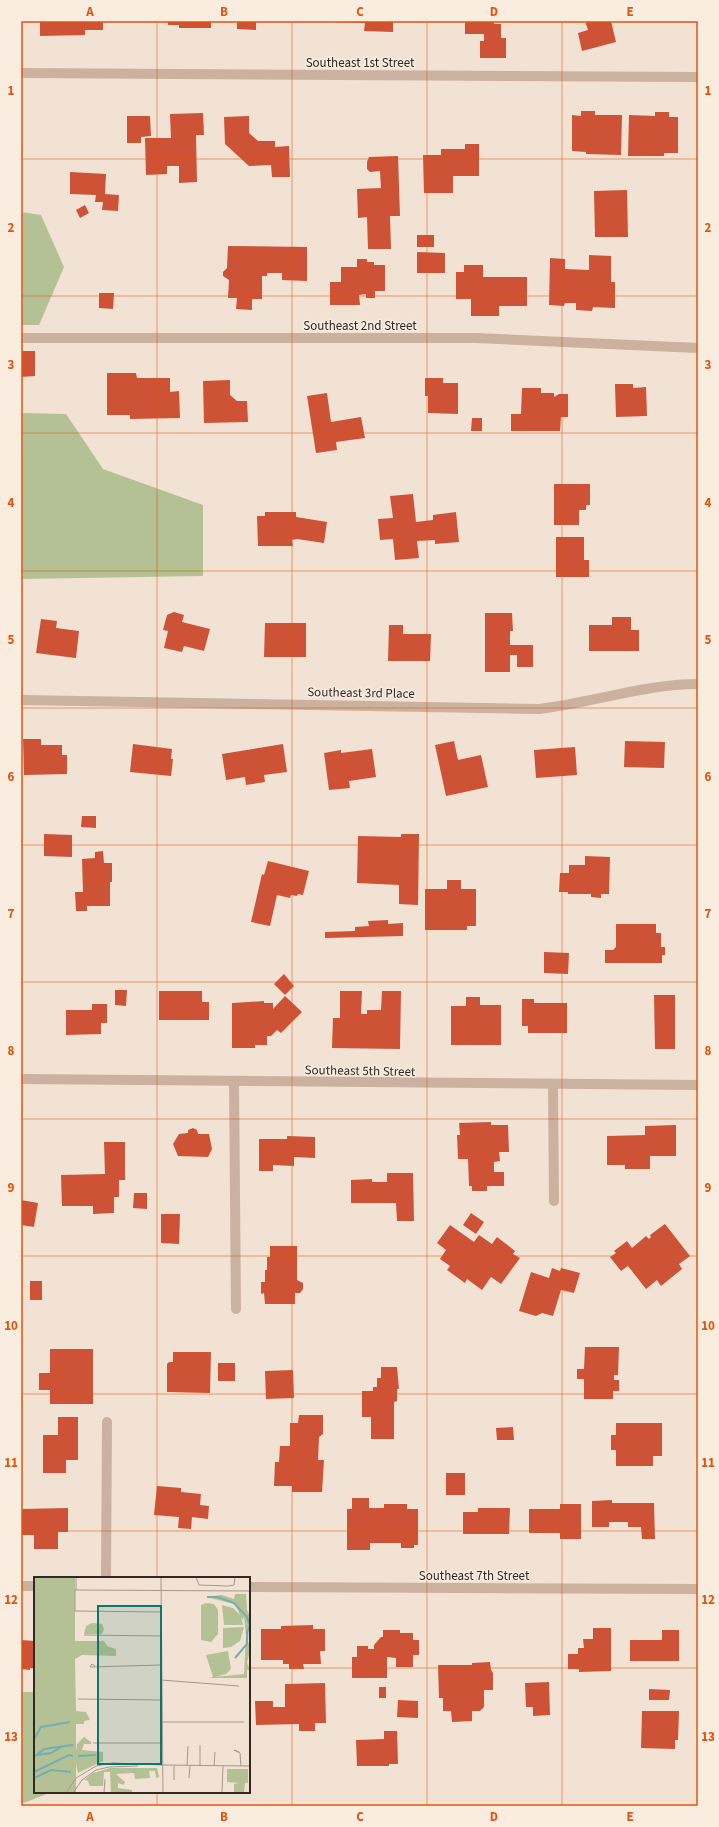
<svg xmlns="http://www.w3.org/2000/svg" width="719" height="1827" font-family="'Source Sans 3',sans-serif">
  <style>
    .green { fill: #b4c194 }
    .building { fill: #ce5236 }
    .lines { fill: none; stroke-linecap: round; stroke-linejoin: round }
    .service { stroke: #cab1a0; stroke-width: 10 }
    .minor { stroke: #cab1a0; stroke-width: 10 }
    .grid { fill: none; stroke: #df570d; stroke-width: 1; stroke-opacity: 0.55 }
    .labels { text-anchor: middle; stroke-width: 3; stroke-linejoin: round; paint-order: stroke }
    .street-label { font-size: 13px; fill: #332824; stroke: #faede0 }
    .inset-river { fill: none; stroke: #72b0af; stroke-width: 2 }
    .inset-road { fill: none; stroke: #a6988e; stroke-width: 1 }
    .view { fill: #0f766e; fill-opacity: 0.15; stroke: #0f766e; stroke-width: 2 }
    .inset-edge { fill: none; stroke: #332824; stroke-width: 2 }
    .neatline { fill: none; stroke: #df570d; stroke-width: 1.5 }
    .grid-label { font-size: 13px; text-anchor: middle; font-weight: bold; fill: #df570d }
  </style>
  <rect width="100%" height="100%" fill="#f2e2d4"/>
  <g class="green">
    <path d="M21,212L41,215L64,267L39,325H21Z"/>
    <path d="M21,413L66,414L103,469L203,505V576L21,579Z"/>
    <path d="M21,1692H35V1792H52L21,1804Z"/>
  </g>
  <g class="building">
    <path d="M40,21H103V30H85V35L40,36Z"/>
    <path d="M168,21H211V28H179V25H168Z"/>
    <path d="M237,21H256V30L237,29Z"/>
    <path d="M330,21H393V32L364,31L365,23L330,22Z"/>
    <path d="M465,21H494V24H501V38H506V58H480V41H484V34H465Z"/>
    <path d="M585,21H611L616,42L582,51L578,33L588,30Z"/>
    <path d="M581,111H595V115H622L621,155L586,154V152L572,151V115L581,116Z"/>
    <path d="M655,112H669V117H678V153H664V156H628L629,115L655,116Z"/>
    <path d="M203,113L204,135H196L197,182L179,183V166H167V174L146,175L145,138H171L170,114Z"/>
    <path d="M127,116H150L151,136L141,137V143H127Z"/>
    <path d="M249,116V133L258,141H275V147L289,146L290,177H272L271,165L249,166L225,144L224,117Z"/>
    <path d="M465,144H479V176H453V193H424L423,155H441V149H465Z"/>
    <path d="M398,156L400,216H390L391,249H368L367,217L358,218L357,189L381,188L380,171L370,172L367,169V162L369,157Z"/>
    <path d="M70,172L106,174L105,194L119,195L118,211L102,210L103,202H95L96,195L70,194Z"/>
    <path d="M627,190L628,237H595L594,191Z"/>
    <path d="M85,205L89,213L80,218L76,210Z"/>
    <rect x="417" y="235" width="17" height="12"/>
    <path d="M228,246L307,247V281L282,280V273H267V276H262V299H252V310L236,309L237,298H228L229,280L223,276V272L227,268Z"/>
    <path d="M417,252L445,253V273H417Z"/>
    <path d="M589,255L611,256V282H615V308L593,307L592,311L576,310V303H565L564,306L549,305L550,258L565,259V269L589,270Z"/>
    <path d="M357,259H367V262H374V265H385V291H375V298H366V294L359,295L360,305H330V282H341V267H357Z"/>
    <path d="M464,265H483V277H527V306H499V316H471V299H456V272H464Z"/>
    <path d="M99,293H114L113,309L99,308Z"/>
    <path d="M21,351H35V376L21,377Z"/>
    <path d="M107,373H136L137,378H170V392L179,391L180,418L130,419V415H107Z"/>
    <path d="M425,378H443V383H458V414L428,413V396H425Z"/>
    <path d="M230,380V395L237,401H247L248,422L204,423L203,381Z"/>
    <path d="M615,384H633V388L646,387L647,416L616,417Z"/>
    <path d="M522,388H541V393H554V397L559,394H568V417H561L560,431H511V414H521Z"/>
    <path d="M327,393L331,422L361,417L365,438L336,442L337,450L316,453L307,396Z"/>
    <path d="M472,418H482V431H471Z"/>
    <path d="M554,484H590V505H586V510H579V525H554Z"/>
    <path d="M413,494L416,522L433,520V515L456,512L459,542L435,544V540L417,541L419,558L395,560L393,539L380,540L378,519L393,518L390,496Z"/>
    <path d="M265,512H296V517L327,522L324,543L297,539L292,540L293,546H258L257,516H265Z"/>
    <path d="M556,537H584V560H589V577H556Z"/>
    <path d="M174,612L184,615L182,622L210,629L204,651L184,646L182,652L164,648L168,631L163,630L167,615Z"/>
    <path d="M485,613H512L513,631H510V645H533V667H517V655H510V672H485Z"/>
    <path d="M612,617H631V630H639V651H589V625H612Z"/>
    <path d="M41,619L57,621L56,628L79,631L76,658L36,653Z"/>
    <path d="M265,623H306V657H264Z"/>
    <path d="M389,625H403V634H431L430,661H388Z"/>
    <path d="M23,739H41V745H62V755H67V774L24,775Z"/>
    <path d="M454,741L458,760L481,755L488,787L446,796L435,745Z"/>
    <path d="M625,741L665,742L664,768L624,767Z"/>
    <path d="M133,744L172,749L171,759H173L171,776L130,772Z"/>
    <path d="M283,744L287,772L264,775L265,782L246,785L245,777L226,780L222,754Z"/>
    <path d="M575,747L577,775L536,778L534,750Z"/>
    <path d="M372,749L376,777L349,781L350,788L329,790L324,753L341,750V753Z"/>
    <path d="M82,816H96V828L81,827Z"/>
    <path d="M44,834L72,835V857L44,856Z"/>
    <path d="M401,834H419L418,905L399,904V885L357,883L358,836L401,837Z"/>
    <path d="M103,851L104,863H112V882H110V906H87V911H76L75,892H83L82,859L95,858V852Z"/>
    <path d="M585,856L610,857L609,894H601V898L591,897V894H568V892H559L560,873H569V865H585Z"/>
    <path d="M268,861L309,871L303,895L298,894L297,896L291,895L290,898L277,895L270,926L251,922L262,874L264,875Z"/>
    <path d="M447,880H461V889H476V926H467V930H425V889H447Z"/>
    <path d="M388,920V924L403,923V936L325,938V932L355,931V927L369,926L368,921Z"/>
    <path d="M616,924H656V933H661V947H665V955H662V963H605V950H613L616,947Z"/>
    <path d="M544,952L569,953L568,974L544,973Z"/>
    <path d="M284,974L294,986L285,995L274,984Z"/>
    <path d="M115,990H127L126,1006L115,1005Z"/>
    <path d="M159,991H202V1002H209V1020H159Z"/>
    <path d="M340,991H362L361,1014H367V1010H381L382,991H401L400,1049L332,1048L333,1018H340Z"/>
    <path d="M654,995H675V1049H655Z"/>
    <path d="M285,996L302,1012L281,1033L277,1030L271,1036H267V1045H255V1048H232V1003L264,1001V1003H273V1009Z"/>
    <path d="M466,997H480V1005H501V1045H451V1006H466Z"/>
    <path d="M522,999H534V1003H567V1033H528V1026H522Z"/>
    <path d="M92,1004H107V1023H101V1034L66,1035V1010H92Z"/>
    <path d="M491,1122V1125H508L509,1152H499L500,1161L494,1162V1172H504V1186H487V1191H472V1186H469L468,1159H458L457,1135H460L459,1123Z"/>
    <path d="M676,1125V1156H650V1169H625V1165H607V1136L645,1135V1126Z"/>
    <path d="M193,1128L197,1130L198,1134H209L212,1149L208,1157L178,1156L173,1144L179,1134L188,1133V1130Z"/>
    <path d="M287,1136L315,1137V1158L294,1157V1166L273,1165V1171H259V1139H287Z"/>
    <path d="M104,1142H125V1180H119V1197H114V1213L93,1214V1206H62L61,1175L105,1174Z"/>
    <path d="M387,1173H413L414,1221H397L396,1203H351V1180L372,1179V1182H387Z"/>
    <path d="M134,1193H147V1209L133,1208Z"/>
    <path d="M21,1200L38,1203L34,1227L21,1225Z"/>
    <path d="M471,1213L484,1222L476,1234L463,1225Z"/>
    <path d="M161,1214H180L179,1244L161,1243Z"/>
    <path d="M665,1224L690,1256L679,1264L682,1269L661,1286L657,1280L646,1289L628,1266L621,1271L610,1257L616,1253L614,1251L627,1241L632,1248L646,1236L649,1239L651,1237L650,1235Z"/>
    <path d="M450,1225L474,1242L479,1235L492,1244L497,1237L515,1251L513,1254L520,1258L501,1284L491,1277L482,1290L467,1279L465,1283L447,1270L450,1266L440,1259L446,1250L437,1243Z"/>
    <path d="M270,1246H297V1280L303,1283V1289L300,1293H295V1304H265L264,1293L261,1294V1282H265V1270H267V1257H270Z"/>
    <path d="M552,1268L560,1271L561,1268L580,1273L574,1293L561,1290L553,1316L542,1313L536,1316L519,1311L531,1272L549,1278Z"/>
    <rect x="30" y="1281" width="12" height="19"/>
    <path d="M585,1347H619L618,1375H614V1380H619V1391H613V1399H584V1379H577V1369H584Z"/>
    <path d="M50,1349H93V1404H50V1390H39V1373H50Z"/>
    <path d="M173,1352H211L210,1393L167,1392V1364L169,1362H173Z"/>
    <rect x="218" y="1363" width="17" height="18"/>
    <path d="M381,1367H397L399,1389H397V1401L394,1402V1439H371V1417H362V1391H373V1387H377V1378H381Z"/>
    <path d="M293,1370L294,1398L266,1399L265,1371Z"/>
    <path d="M299,1415H323V1434L319,1437L318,1460H324L322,1492H292V1486H274L275,1462H279L280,1446H290V1423H298Z"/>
    <path d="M58,1417H78V1460H66V1473H43V1435H58Z"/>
    <path d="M616,1423H662V1456H653V1466H616V1450H611V1435H616Z"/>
    <path d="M513,1427L514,1440H497L496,1428Z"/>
    <rect x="446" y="1473" width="19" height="22"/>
    <path d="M157,1486L181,1488V1492L201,1494L200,1505L209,1506L208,1519L192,1517L191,1529L178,1528L179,1517L154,1515Z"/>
    <path d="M352,1498H369V1508H384V1504H407V1509H418V1545H414V1548H401V1543H370V1550H347V1509H352Z"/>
    <path d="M612,1500V1503H654L655,1539H642L641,1527H628V1522H609V1527H592V1501Z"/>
    <path d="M560,1504H581V1539H560V1533H529V1509H560Z"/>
    <path d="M68,1508V1532H58V1549H34V1535H21V1509Z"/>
    <path d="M478,1508H510L509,1534H463V1512H478Z"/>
    <path d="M313,1625V1629H325V1651H320L321,1664H303L304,1669H289V1664H283V1660H261V1629H281V1626Z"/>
    <path d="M593,1628H611V1671L579,1672V1669H568V1654H578V1648H584L583,1639H593Z"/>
    <path d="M383,1630H400V1633H413V1640H419V1655H413V1667H396V1658L387,1657V1678H352V1657H357V1646H368V1649H374V1645L381,1637H383Z"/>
    <path d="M662,1630H679V1661H630V1640H662Z"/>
    <path d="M21,1640L35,1641V1668H30V1670L21,1669Z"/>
    <path d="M490,1662L491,1670L493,1673V1690H484V1707L480,1711H472V1721L452,1722L451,1711H443V1698H439L438,1665H472V1663Z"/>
    <path d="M549,1682L550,1715L533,1716V1707H526L525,1683Z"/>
    <path d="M325,1683L326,1723H315V1731H299V1724L256,1725L255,1701H273V1707H285V1684Z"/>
    <rect x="379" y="1687" width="7" height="11"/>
    <path d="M649,1689L670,1690L669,1700H649Z"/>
    <path d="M398,1700L418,1701V1718L397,1717Z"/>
    <path d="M642,1711H679L678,1740H675V1749L641,1748Z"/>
    <path d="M384,1731H397L398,1764H389V1766H357L356,1740L384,1739Z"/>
  </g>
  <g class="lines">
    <g class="service">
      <path d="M234,1081L236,1309"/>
      <path d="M553,1085L554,1201"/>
      <path d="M106,1578L107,1422"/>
    </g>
    <g class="minor">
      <path d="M21,73L698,77"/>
      <path d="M21,338H476L698,348"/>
      <path d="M21,700L539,709C592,703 644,684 698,684"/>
      <path d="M21,1079L698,1085"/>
      <path d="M21,1586H35"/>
      <path d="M249,1587L698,1589"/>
    </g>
  </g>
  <path class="grid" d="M157,21V1578M292,21V1806M427,21V1806M562,21V1806M21,159H698M21,296H698M21,433H698M21,571H698M21,708H698M21,845H698M21,982H698M21,1119H698M21,1256H698M21,1394H698M21,1531H698M21,1668H35M249,1668H698M157,1792V1806"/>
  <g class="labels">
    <g class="street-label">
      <text x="360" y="67">Southeast 1st Street</text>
      <text x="360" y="330">Southeast 2nd Street</text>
      <text transform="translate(361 692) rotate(1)" y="5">Southeast 3rd Place</text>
      <text transform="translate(360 1070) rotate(1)" y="5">Southeast 5th Street</text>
      <text x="474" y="1580">Southeast 7th Street</text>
    </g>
  </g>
  <g transform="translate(34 1577)">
    <rect width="216" height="216" fill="#f2e2d4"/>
    <path d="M0,0H41V64H70L73,69L82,72V79L48,78L41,82L42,134L52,135L56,143L50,144V147H42V174L43,167L50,160L57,165V167H50L48,173L69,175V184L44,196L42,187V216H0ZM201,17H212L213,33L216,39L214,64L216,73L213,86L216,93H213V101H175L179,100L172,78L194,74L197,92L192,97L181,100L210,97L212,59L210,39L209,43L207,40L209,48H190L188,28L199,31L206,38L204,33L200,27L172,20L188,18L200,22ZM172,26L180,27L184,33V57L177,65L167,63V28ZM58,46L68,47L70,52L68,57H50L52,49ZM210,50L206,64L197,70L189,71V51ZM76,191H123L125,200L122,201L121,194H115L116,201L101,202L100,196L82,197L91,205L90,208L84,206V211L98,213V216H77L76,195H70L69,209H56L54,204L50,203L59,196ZM193,192H214V206H211L210,216H200V207L205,206L193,205Z" fill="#b4c194"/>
    <path class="inset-river" d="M173,20H184L200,26L213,40L216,49M201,81L213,67V55L216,49M0,162L7,150L36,145M3,178L17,176L29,169M44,179L62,178M0,180L10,172L39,168M0,195L35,178L39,179M0,201L17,193L37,195"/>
    <path class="inset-road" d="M42,0V13M127,0L129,216M162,0L165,8L194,9L200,8L201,0M127,35L41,34V13L216,14M50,58L127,59M61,89L58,87L56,90L127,88M127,103L205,109M44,122L128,123M128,145H210M59,166H128M166,168V189M205,175L200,173L206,176L207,189M128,188L216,189M140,189V203M153,189L154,169M180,189L181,175M155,201L156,189M32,216L42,201L62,189L79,186L128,188M39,216L48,203L62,193L75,190L104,189M70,216L71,202M188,216L189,189"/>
    <path class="view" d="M64,29H127V187H64Z"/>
    <rect width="216" height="216" class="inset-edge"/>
  </g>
  <rect width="719" height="1827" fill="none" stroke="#faede0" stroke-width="44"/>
  <rect x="22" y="22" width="675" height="1783" class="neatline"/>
  <g class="grid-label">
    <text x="90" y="16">A</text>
    <text x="224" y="16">B</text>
    <text x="360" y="16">C</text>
    <text x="494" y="16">D</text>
    <text x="630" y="16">E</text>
    <text x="11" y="95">1</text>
    <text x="708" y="95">1</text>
    <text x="11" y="232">2</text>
    <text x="708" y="232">2</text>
    <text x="11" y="369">3</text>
    <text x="708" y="369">3</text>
    <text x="11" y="507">4</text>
    <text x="708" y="507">4</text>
    <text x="11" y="644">5</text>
    <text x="708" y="644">5</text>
    <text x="11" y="781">6</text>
    <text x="708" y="781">6</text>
    <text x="11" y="918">7</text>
    <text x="708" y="918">7</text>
    <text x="11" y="1055">8</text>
    <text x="708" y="1055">8</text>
    <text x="11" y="1192">9</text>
    <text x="708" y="1192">9</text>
    <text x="11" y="1330">10</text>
    <text x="708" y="1330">10</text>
    <text x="11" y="1467">11</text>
    <text x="708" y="1467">11</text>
    <text x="11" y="1604">12</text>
    <text x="708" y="1604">12</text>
    <text x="11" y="1741">13</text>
    <text x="708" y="1741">13</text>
    <text x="90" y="1821">A</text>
    <text x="224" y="1821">B</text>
    <text x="360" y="1821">C</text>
    <text x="494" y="1821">D</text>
    <text x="630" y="1821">E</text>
  </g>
</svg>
